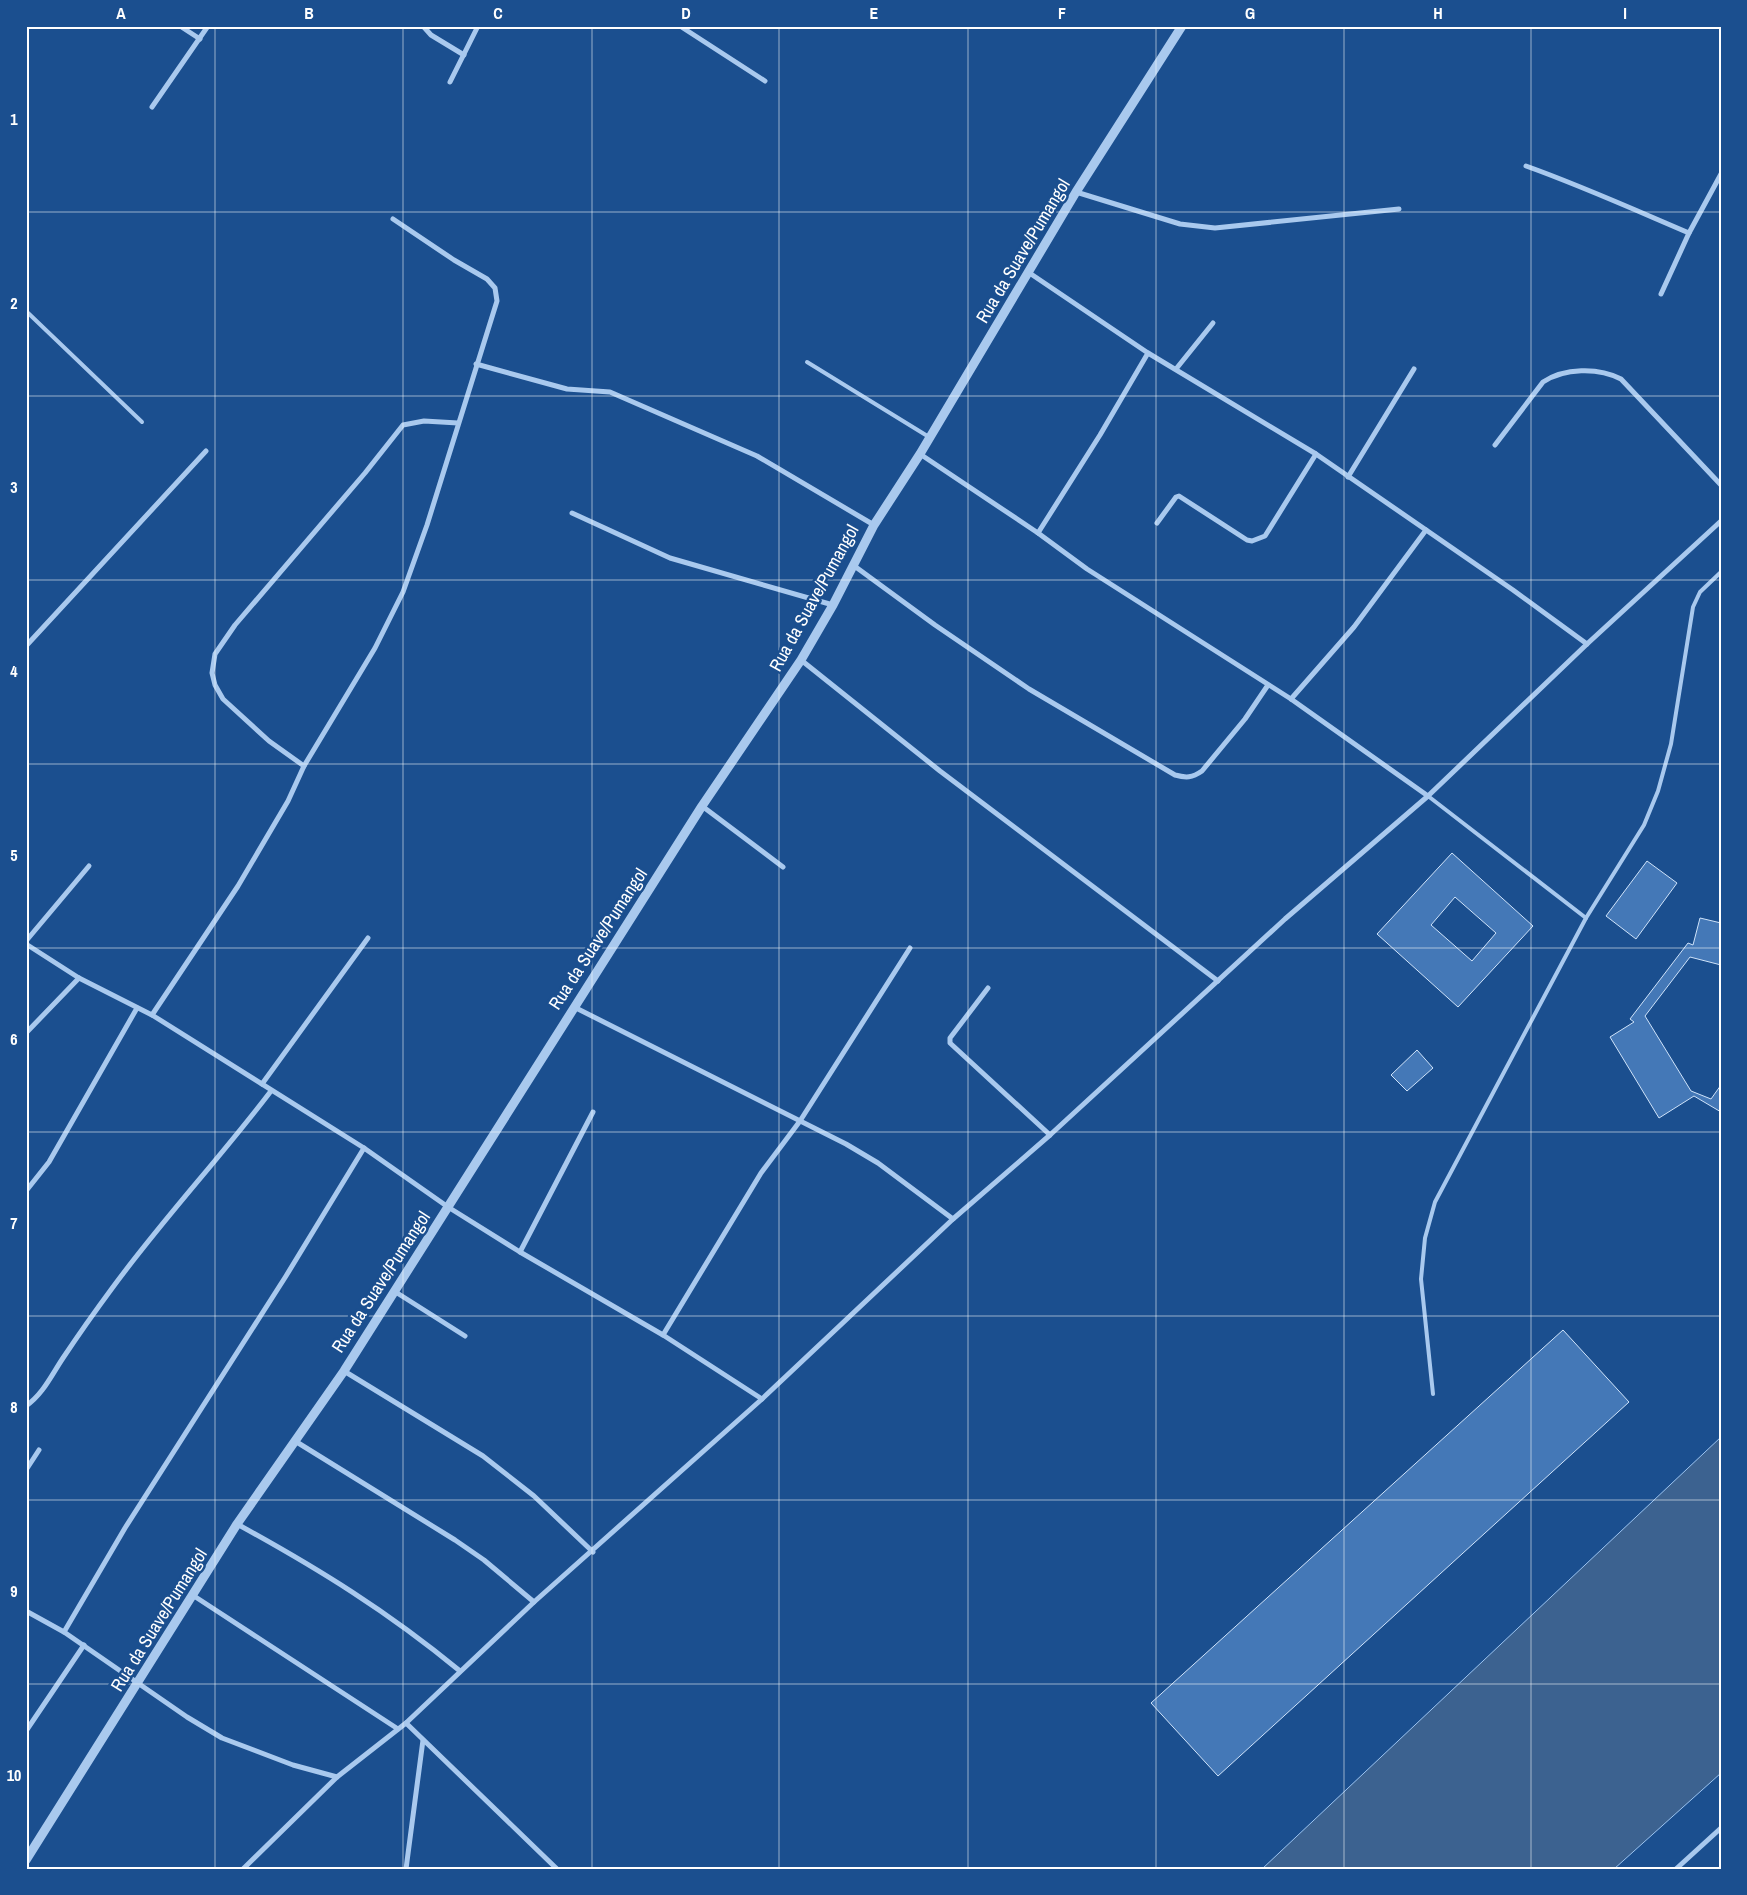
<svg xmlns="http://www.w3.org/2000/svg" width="1747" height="1895" font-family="'Archivo Narrow',sans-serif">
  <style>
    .water { fill: #3c6290; stroke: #9cc4f0 }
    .building { fill: #4478b7; stroke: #cfe3fa; fill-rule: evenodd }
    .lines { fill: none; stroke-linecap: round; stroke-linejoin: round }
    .service { stroke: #a9c9ee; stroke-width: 4 }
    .minor { stroke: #a9c9ee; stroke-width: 5 }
    .tertiary { stroke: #a9c9ee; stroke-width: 9 }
    .grid { fill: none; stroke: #fff; stroke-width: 1; stroke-opacity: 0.55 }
    .labels { text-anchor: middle; stroke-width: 5; stroke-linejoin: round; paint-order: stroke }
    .street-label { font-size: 18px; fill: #fff; stroke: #1b4f8f }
    .neatline { fill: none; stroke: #fff; stroke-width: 2 }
    .grid-label { font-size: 16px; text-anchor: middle; font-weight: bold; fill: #fff }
  </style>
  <rect width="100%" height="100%" fill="#1b4f8f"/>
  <path class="water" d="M1721,1437V1773L1614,1869H1262Z"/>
  <g class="building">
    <path d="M1452,853L1533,926L1458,1007L1377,934ZM1455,897L1496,933L1472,961L1431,925Z"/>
    <path d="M1647,861L1677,883L1636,939L1606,916Z"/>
    <path d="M1700,918L1721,923V965L1690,957L1645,1016L1691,1091L1711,1099L1721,1085V1112L1694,1096L1659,1118L1610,1037L1634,1022L1630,1019L1688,943L1693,945Z"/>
    <path d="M1417,1050L1433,1068L1407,1091L1391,1075Z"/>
    <path d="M1563,1330L1629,1402L1218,1776L1151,1703Z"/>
  </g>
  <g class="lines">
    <g class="service">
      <path d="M26,311L142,422"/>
      <path d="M807,362L929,437"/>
      <path d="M1428,796L1586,918"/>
      <path d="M1433,1394L1421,1279L1425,1238L1435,1202L1586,918L1644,825L1658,791L1671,744L1693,607L1700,592L1721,572"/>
    </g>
    <g class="minor">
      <path d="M180,26L200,39"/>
      <path d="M423,26L431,35L464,55"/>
      <path d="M680,26L765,81"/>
      <path d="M450,82L478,26"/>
      <path d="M152,107L208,26"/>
      <path d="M1526,166C1582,186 1635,210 1689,233"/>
      <path d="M1076,192L1180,224L1215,228L1399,209"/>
      <path d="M1028,272L1148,353L1316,454L1513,590L1587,644"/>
      <path d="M1661,294L1689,233L1721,174"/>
      <path d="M476,364L567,389L610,392L757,456L874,525"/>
      <path d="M1176,369L1213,323"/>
      <path d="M1495,445L1543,382C1564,368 1598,367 1621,379L1721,485"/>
      <path d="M920,454L1038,533L1087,569L1291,699L1428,796"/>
      <path d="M1348,477L1414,369"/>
      <path d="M572,513L670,558L833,605"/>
      <path d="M1157,523L1176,497L1179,496L1247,540L1252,541L1265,536L1316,454"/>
      <path d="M1038,533L1100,435L1148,353"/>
      <path d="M853,565L935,625L1029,689L1175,775C1186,778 1192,778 1202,771L1245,719L1268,685"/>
      <path d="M26,646L206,451"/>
      <path d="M801,660L940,771L1218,981"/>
      <path d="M1291,699L1354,627L1426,530"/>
      <path d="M304,766L269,741L223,699L215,685L212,673L215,654L235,625L365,473L403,425L424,421L458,423"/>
      <path d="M702,806L783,867"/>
      <path d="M26,941L89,866"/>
      <path d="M26,944L79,978L152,1015L364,1148L448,1207L520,1252L663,1335L762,1399"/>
      <path d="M988,988L950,1038V1043L1050,1135"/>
      <path d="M574,1007L846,1144L878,1163L953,1219"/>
      <path d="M152,1015L238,886L288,801L304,766L375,648L403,592L427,525L497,301L495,288L487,279L454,260L393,219"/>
      <path d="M26,1033L79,978"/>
      <path d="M262,1084L368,938"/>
      <path d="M26,1191L49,1162L137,1008"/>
      <path d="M520,1252L593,1112"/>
      <path d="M394,1291L465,1336"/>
      <path d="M663,1335L761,1173L800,1121L910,948"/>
      <path d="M344,1371L483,1456L534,1496L593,1552"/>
      <path d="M26,1406C43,1394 51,1376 63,1358C79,1334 96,1310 113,1287C163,1219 220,1158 271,1091"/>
      <path d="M295,1441L455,1540L484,1560L534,1602"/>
      <path d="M26,1470L39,1450"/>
      <path d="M237,1524C319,1569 387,1611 460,1671"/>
      <path d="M194,1596L398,1729"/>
      <path d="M26,1611L64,1632L187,1717L222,1738L293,1765L337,1777"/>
      <path d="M64,1632L125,1528L286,1276L364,1148"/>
      <path d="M406,1723L557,1869"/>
      <path d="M26,1731L84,1645"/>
      <path d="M243,1869L337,1777L406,1723L534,1602L762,1399L953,1219L1050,1135L1285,919L1428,796L1587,644L1721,521"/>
      <path d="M406,1869L423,1740"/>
      <path d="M1676,1869L1721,1828"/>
    </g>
    <path class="tertiary" d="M26,1860L237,1524L344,1371L702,806L801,660L833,605L874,525L920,454L1076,192L1182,26"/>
  </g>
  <path class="grid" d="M215,26V1869M403,26V1869M592,26V1869M779,26V1869M968,26V1869M1156,26V1869M1344,26V1869M1531,26V1869M26,212H1721M26,396H1721M26,580H1721M26,764H1721M26,948H1721M26,1132H1721M26,1316H1721M26,1500H1721M26,1684H1721"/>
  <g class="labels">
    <g class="street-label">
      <text transform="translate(1023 251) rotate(-59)" y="6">Rua da Suave/Pumangol</text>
      <text transform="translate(814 598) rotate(-61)" y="6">Rua da Suave/Pumangol</text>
      <text transform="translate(598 939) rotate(-57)" y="6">Rua da Suave/Pumangol</text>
      <text transform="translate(381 1282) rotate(-57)" y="6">Rua da Suave/Pumangol</text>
      <text transform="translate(159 1620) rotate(-58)" y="6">Rua da Suave/Pumangol</text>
    </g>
  </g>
  <rect width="1747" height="1895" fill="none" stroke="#1b4f8f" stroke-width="55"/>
  <rect x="28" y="28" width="1692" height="1840" class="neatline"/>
  <g class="grid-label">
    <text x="121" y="19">A</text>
    <text x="309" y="19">B</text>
    <text x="498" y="19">C</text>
    <text x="686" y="19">D</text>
    <text x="874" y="19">E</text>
    <text x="1062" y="19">F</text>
    <text x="1250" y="19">G</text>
    <text x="1438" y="19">H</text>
    <text x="1625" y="19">I</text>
    <text x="14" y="125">1</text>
    <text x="14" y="309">2</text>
    <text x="14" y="493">3</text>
    <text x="14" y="677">4</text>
    <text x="14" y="861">5</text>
    <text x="14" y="1045">6</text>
    <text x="14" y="1229">7</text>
    <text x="14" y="1413">8</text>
    <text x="14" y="1597">9</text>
    <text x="14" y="1781">10</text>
  </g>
</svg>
